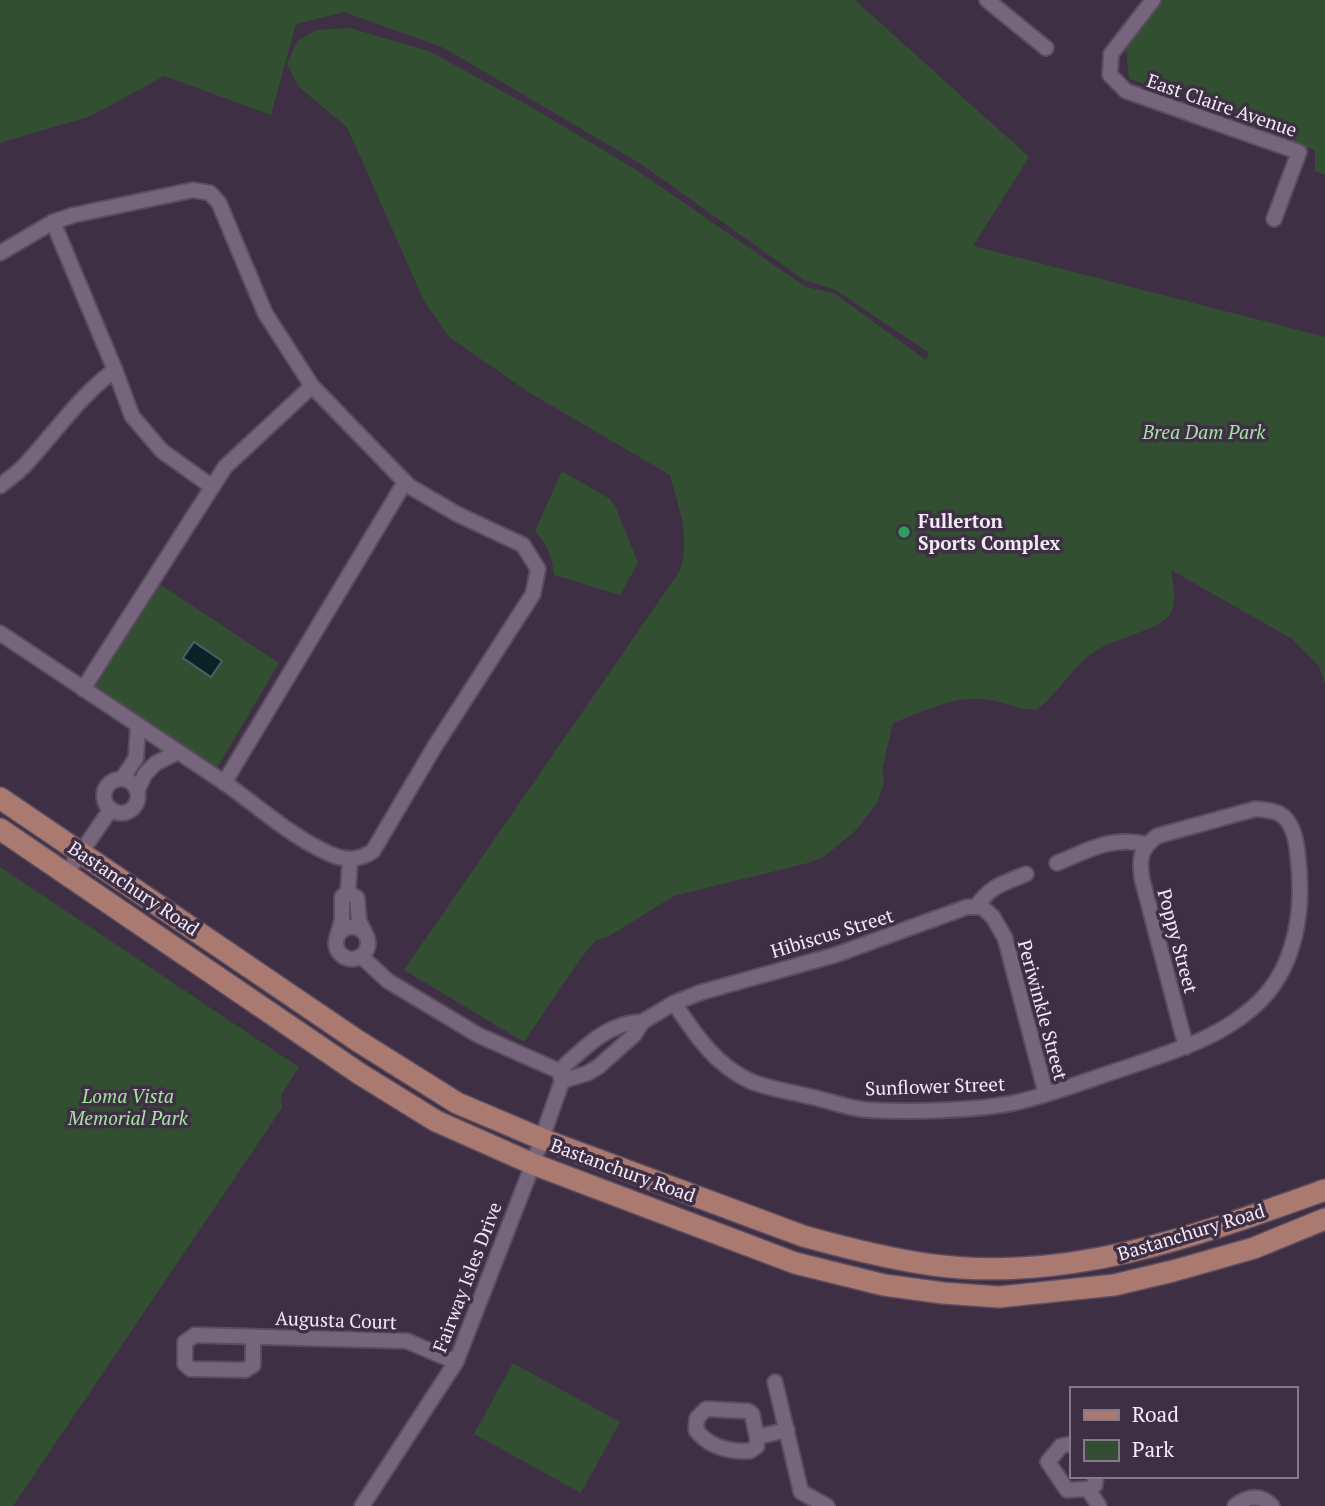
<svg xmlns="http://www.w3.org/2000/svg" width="1325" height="1506" font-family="'PT Serif',serif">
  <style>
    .green { fill: #334f32 }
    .water { fill: #092127; stroke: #4f5d65; stroke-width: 2 }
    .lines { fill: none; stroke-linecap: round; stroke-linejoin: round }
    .street-casing { stroke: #5b4d5f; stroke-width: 18 }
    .primary-casing { stroke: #5b4d5f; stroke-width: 24 }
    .street { stroke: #76657d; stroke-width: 14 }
    .primary { stroke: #aa796f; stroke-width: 21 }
    .leisure-dot { fill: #2e9e5b; stroke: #3e2f44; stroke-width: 2.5 }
    .labels { text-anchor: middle; stroke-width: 7; stroke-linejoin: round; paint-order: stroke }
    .street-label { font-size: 19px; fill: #f3e9f7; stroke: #3e2f44 }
    .park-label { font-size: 19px; font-style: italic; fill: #a5e3a2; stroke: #3e2f44 }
    .poi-label { font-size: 19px; font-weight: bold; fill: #f3e9f7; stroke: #3e2f44; text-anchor: start }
  </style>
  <rect width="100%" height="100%" fill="#3e2f44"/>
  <g class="green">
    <path d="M0,0H855L1029,157L973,246L1325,337V684L1319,666L1292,639L1171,570C1173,585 1179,603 1168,617C1157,629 1116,639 1099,649C1074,663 1060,692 1037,710C1020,710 1002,701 983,699C950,697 923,712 893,723L882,770L884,783L877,803L856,830L824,857L808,863L674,896L609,936L595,941L581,958L524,1042L404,970L679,572C692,541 678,506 670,475L530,393L449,337L424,301L347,127L299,87L287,64L297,41L316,30L350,28L429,51L531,107L635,169L806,287L834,293L926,360L929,353L836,290L804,280L641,164L444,48L344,12L296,24L271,115L164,76L91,116L0,143Z"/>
    <path d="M1160,0H1325V175L1315,171V150L1268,135L1191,98L1129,79L1126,49Z"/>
    <path d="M562,471L610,499L616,508L638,563L620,595L554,575C552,557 547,544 535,531Z"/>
    <path d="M159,584L279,663L217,768L94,689Z"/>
    <path d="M0,867L299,1067L281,1095L282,1108L13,1506H0Z"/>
    <path d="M513,1363L620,1422L581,1493L474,1434Z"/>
  </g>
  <path class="water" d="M194,642L222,661L211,677L183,658Z"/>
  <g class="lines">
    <defs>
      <g id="street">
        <path d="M987,0L1046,48"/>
        <path d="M1153,0L1111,54L1110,75L1126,91L1299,152L1274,219"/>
        <path d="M53,222L115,370L132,416L162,451L211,486"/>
        <path d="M0,253L53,222L74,215L193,190L210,193L219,203L265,313L312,386L409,486L457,514L523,545L538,569L533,594L435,746L373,851C358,861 345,861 328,853C290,836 257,805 222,781C148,731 74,682 0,633"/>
        <path d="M0,486C8,479 18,473 25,465C55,433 79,396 115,370"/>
        <path d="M83,689L225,467L312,386"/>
        <path d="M122,779L136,758L138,725"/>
        <circle cx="121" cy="796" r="17"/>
        <path d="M224,783L405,482"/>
        <path d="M137,791L145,774L156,763L178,752"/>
        <path d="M1057,863C1089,850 1111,836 1146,844"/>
        <path d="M66,874L111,809"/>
        <path d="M348,892L357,898L359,921L365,933"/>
        <path d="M976,907C990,886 1004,883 1026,874"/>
        <circle cx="352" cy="943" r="16"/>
        <path d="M338,934L342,920V897L348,892L350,859"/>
        <path d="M361,956L388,981L478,1035L559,1071"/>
        <path d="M674,1003C695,1034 714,1064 750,1081C769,1089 792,1092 812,1097C830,1101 850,1109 869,1110C912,1112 981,1111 1022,1101C1058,1092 1093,1078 1128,1067C1176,1050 1222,1038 1260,1001C1297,964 1304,907 1298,858C1297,845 1294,827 1285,818C1277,810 1266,810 1255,809L1157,836C1140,849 1139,858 1142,879L1186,1047"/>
        <path d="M559,1071C583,1049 608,1022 642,1022"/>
        <path d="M562,1081L588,1073L598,1067L634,1035L642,1022L674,1003L702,992L835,955L967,907H982L993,917L1005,938L1046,1094"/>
        <path d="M253,1337V1365L245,1370L191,1369L185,1364V1342L195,1335L407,1341L456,1362"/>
        <path d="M775,1382L801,1492L827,1506"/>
        <path d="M757,1437L752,1414L748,1411L706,1409L697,1418L696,1430C709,1447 729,1452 750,1451L757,1446V1437L787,1430"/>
        <path d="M1071,1444L1061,1446L1048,1462L1067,1490L1088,1489L1095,1485L1096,1476"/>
        <path d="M1088,1489L1099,1506"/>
        <path d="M362,1506L456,1362L533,1164L562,1081L559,1071"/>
        <path d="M1235,1506C1247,1496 1261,1494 1272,1506"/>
      </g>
      <g id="primary">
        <path d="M0,798L358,1041L457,1103L542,1139L803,1236C846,1248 889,1259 933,1265C1069,1283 1199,1235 1325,1190"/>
        <path d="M0,829L360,1074L436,1121L533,1164L795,1263L884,1285L943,1293L999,1297L1114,1285L1173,1271L1254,1248L1325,1219"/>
      </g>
    </defs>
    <use href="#street" class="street-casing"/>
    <use href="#primary" class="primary-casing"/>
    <use href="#street" class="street"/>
    <use href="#primary" class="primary"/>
  </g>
  <circle class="leisure-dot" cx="904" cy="532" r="7"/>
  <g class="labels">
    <g class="street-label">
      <text transform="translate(1222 105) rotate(19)" y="7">East Claire Avenue</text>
      <text transform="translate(134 888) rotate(34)" y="7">Bastanchury Road</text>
      <text transform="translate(832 933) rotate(-17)" y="7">Hibiscus Street</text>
      <text transform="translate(1178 941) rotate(75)" y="7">Poppy Street</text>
      <text transform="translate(1043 1010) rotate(75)" y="7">Periwinkle Street</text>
      <text transform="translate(935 1086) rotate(-2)" y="7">Sunflower Street</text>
      <text transform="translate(623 1170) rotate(20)" y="7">Bastanchury Road</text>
      <text transform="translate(1191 1232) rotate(-17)" y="7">Bastanchury Road</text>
      <text transform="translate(467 1277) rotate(-69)" y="7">Fairway Isles Drive</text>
      <text transform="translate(336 1320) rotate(2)" y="7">Augusta Court</text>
    </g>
    <g class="park-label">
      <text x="1204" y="439">Brea Dam Park</text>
      <text x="128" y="1103">Loma Vista<tspan x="128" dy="22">Memorial Park</tspan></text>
    </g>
    <g class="poi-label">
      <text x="918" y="528">Fullerton<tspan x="918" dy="22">Sports Complex</tspan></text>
    </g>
  </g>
  <rect x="1070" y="1387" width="228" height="91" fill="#3e2f44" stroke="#86798c" stroke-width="2"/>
  <rect x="1084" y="1410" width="35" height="10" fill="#aa796f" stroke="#86798c" stroke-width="2"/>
  <text x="1132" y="1422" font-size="21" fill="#f3e9f7">Road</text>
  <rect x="1084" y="1440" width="35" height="21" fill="#334f32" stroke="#86798c" stroke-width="2"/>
  <text x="1132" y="1457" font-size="21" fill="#f3e9f7">Park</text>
</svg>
